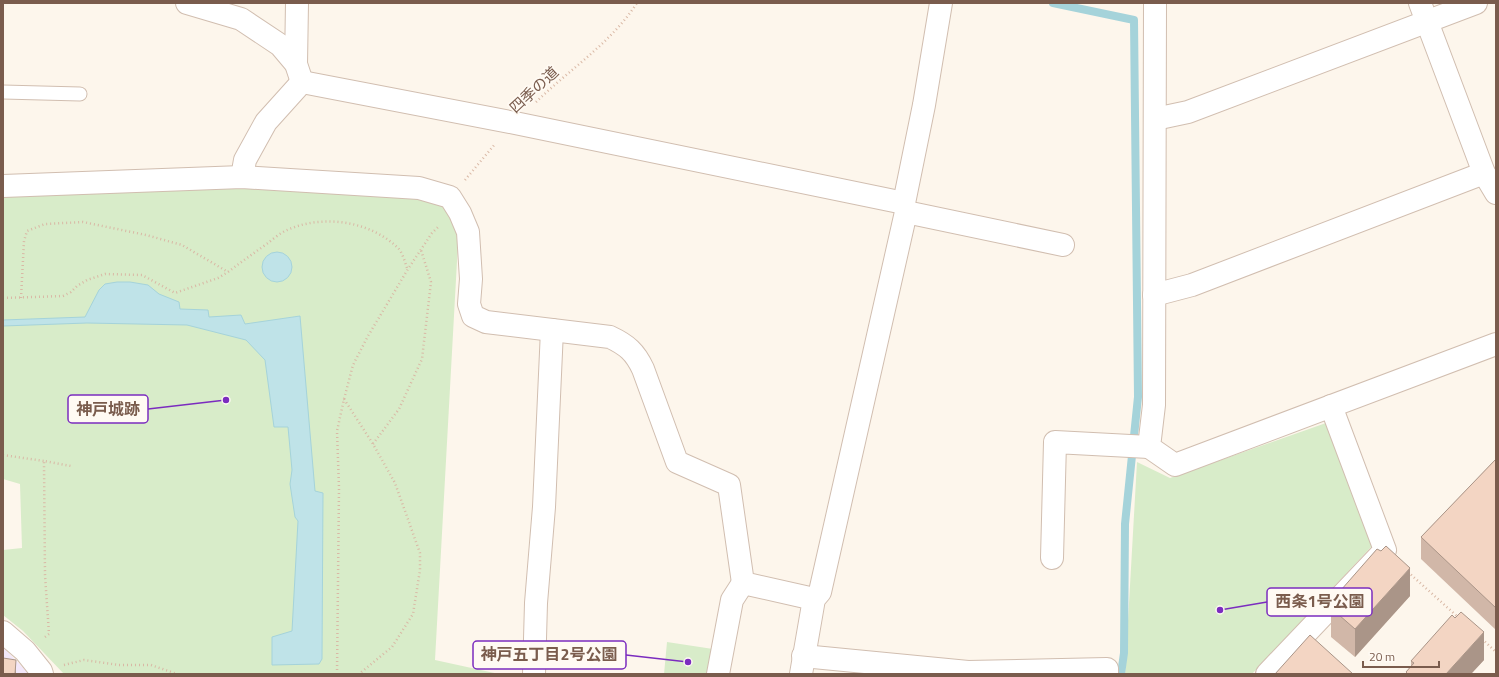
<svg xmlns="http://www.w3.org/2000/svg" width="1499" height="677" font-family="'Titillium Web','Noto Sans JP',sans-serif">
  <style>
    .education { fill: #f3e8fa }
    .green { fill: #d8ecc9 }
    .water { fill: #bfe3e8; stroke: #a5d3da }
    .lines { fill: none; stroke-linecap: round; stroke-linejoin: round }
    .stream { stroke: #a5d3da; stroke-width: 8 }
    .lane-casing { stroke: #d1beb0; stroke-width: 15 }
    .street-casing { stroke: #d1beb0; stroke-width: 24 }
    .path { stroke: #d9b8a5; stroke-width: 2.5; stroke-dasharray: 1 3; stroke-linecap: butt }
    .lane { stroke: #fff; stroke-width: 13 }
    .street { stroke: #fff; stroke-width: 22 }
    .wall { fill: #d1b7a8 }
    .shaded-wall { fill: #aa9588 }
    .building { fill: #f3d5c3; stroke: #aa9588 }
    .labels { text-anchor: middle; stroke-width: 3.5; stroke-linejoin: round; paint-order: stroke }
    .street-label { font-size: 15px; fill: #7a5c4d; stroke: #fffaf3 }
    .leader { fill: none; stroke: #7b2cbf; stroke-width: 1.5 }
    .callout-dot { fill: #7b2cbf; stroke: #fffaf3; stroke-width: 1.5 }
    .callout { fill: #fffaf3; stroke: #7b2cbf; stroke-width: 1.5 }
    .callout-label { font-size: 16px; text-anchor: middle; font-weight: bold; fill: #7a5c4d }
  </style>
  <rect width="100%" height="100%" fill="#fdf6ec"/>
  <path class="education" d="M3,647L28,673V674H3Z"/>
  <g class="green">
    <path d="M238,186L418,195L442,203L459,225L435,660L499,674H64L23,631L3,615V550L22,548L20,484L3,479V191Z"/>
    <path d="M1326,423L1372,546L1252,674H1125L1137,462L1170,478Z"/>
    <path d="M667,642L713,649L709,674H664Z"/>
  </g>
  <g class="water">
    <circle cx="277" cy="267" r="15"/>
    <path d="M117,282H130L148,285L159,294L179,302L180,309L208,310L209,317L241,315L245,324L300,316L315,491L323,493L322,659L319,664L272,665V637L292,631L298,521L295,517L290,484L292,470L288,427H274L265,360L246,340L187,325L87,323L3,326V320L85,317L99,290L105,284Z"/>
  </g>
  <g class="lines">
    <path class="stream" d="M1053,3L1134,20L1138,397L1125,524L1124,653L1121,674"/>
    <defs>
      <path id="lane" d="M3,92L80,94"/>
      <g id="street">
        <path d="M187,3L241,19L280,45L296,64L302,82"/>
        <path d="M1155,3L1154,405L1149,447L1175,465L1496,344"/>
        <path d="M1420,3L1484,173L1496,193"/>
        <path d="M296,64L297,3"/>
        <path d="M302,82L515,123L904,203"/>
        <path d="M1155,119L1188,112L1476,3"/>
        <path d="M242,177L245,160L266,122L302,82"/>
        <path d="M3,186L242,177L419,188L450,197L460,213L468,232L471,279L469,304L473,316L486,322L610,337C627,345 635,352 643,369L677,462L729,485L743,583L814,599"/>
        <path d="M906,212L1063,245"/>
        <path d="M1154,295L1192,285L1484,173"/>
        <path d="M1052,558L1055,442L1149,447"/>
        <path d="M3,632L25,651L41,671L42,674"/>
        <path d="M803,656L968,672L1107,669V674"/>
        <path d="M534,674L536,603L544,507L552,330"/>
        <path d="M718,674L732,600L743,583"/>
        <path d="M801,674L814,599L820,592L906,212L904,203L924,105L941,3"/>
        <path d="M1267,674L1385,550L1331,406"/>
      </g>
    </defs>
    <use href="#lane" class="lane-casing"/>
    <use href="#street" class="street-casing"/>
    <g class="path">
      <path d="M536,102C570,69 611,43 637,3"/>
      <path d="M465,180L495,144"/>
      <path d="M3,298L63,296L71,292L77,286L87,280L105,274L142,275L175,293L218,278L228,272"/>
      <path d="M21,298L24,241L27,231L45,224L83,222L146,235L182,245L228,272C241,262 254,253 268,243C273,239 279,234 285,231C320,214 368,220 397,247C402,251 405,262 407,268"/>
      <path d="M344,399L373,444L395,483L420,553V570L413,614L392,647L359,674"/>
      <path d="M373,444L399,409L422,359L431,282L421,250"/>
      <path d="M3,455L44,461"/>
      <path d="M1408,572L1459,618"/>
      <path d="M45,637L49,634L45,575L44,461L71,466"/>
      <path d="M1482,639L1496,652"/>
      <path d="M64,665L84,660L119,665H151L177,674"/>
      <path d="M337,674L339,488L337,431L344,399L353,365L368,336L408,269L432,233L439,226"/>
    </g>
    <use href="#lane" class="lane"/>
    <use href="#street" class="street"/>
  </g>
  <g class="wall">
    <path d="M1496,459V630L1421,559V537Z"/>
    <path d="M1410,596L1355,657L1331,637V608L1334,605V598Z"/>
    <path d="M1484,660L1471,674H1406V672L1411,666V661Z"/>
  </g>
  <g class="shaded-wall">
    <path d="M1410,568V596L1355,657V629Z"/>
    <path d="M1484,632V660L1471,674H1446Z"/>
    <path d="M16,660V674H15Z"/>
  </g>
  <g class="building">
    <path d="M1496,459V608L1421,537Z"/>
    <path d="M1386,546L1410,568L1355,629L1331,608L1337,601L1334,598L1377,549L1381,551Z"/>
    <path d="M1461,612L1484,632L1446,674H1408L1406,672L1414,663L1411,661L1452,615L1455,618Z"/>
    <path d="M1310,635L1353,674H1275Z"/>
    <path d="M3,658L16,660L15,674H3Z"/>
  </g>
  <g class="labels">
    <g class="street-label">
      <text transform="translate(534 90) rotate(-43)" y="5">四季の道</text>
    </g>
  </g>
  <path class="leader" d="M226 400L148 409M1220 610L1267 602M688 662L626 655"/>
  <g class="callout-dot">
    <circle cx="226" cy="400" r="4"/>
    <circle cx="1220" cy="610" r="4"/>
    <circle cx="688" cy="662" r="4"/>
  </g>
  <g class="callout">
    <rect x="68" y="395" width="80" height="28" rx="4"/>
    <rect x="1267" y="588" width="105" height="28" rx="4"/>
    <rect x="473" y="641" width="153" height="28" rx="4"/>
  </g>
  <g class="callout-label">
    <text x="108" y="415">神戸城跡</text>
    <text x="1320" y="607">西条1号公園</text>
    <text x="549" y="660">神戸五丁目2号公園</text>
  </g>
  <rect width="1499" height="677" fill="none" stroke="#7a5c4d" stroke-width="8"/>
  <path d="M1363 661v6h76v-6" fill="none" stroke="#7a5c4d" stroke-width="2"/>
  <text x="1369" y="661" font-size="12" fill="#7a5c4d" stroke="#fffaf3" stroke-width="3" paint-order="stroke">20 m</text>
</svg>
